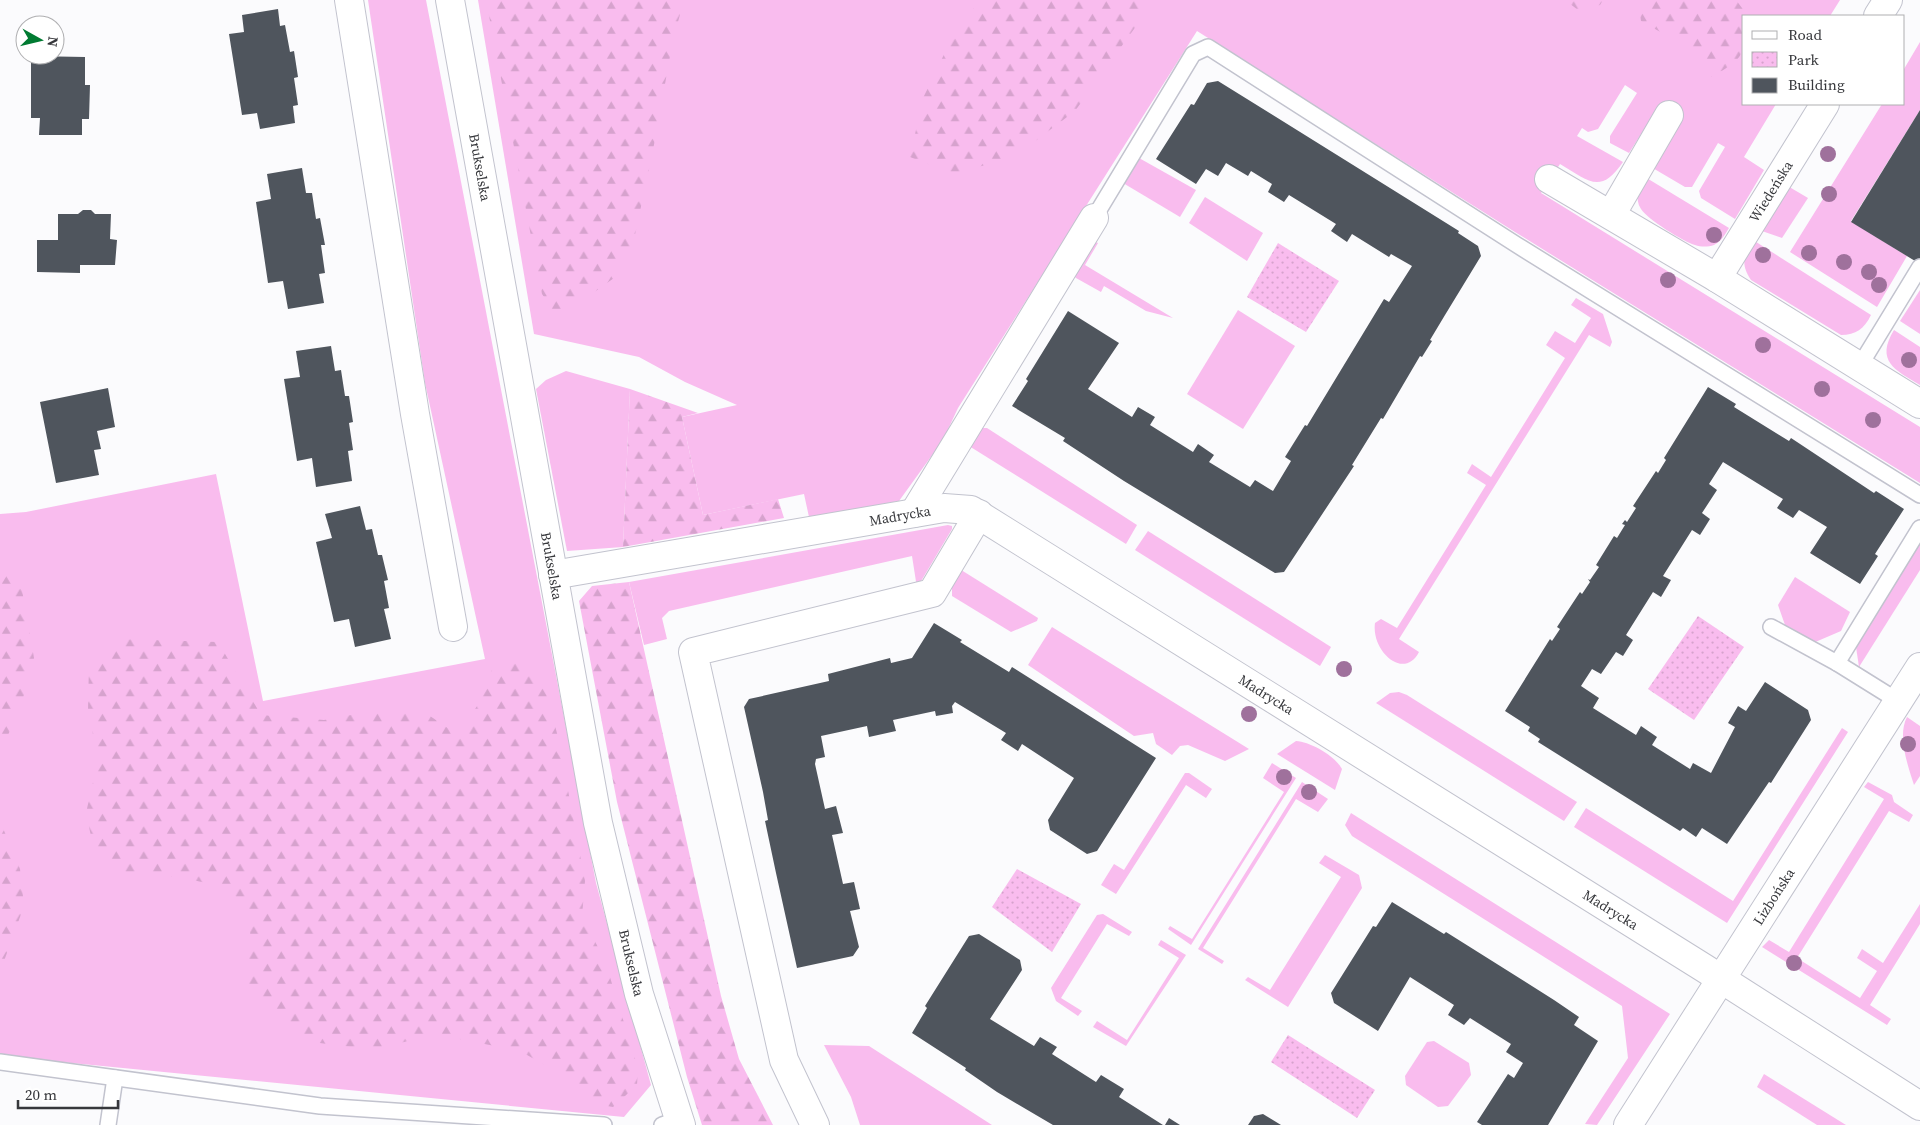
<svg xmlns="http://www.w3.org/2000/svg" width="1920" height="1125" font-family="'Source Serif 4',serif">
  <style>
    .grass { fill: #f9bcee }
    .forest { fill: url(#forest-firs) }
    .park { fill: url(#park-dots) }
    .building { fill: #4f555d }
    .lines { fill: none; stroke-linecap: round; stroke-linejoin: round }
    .service-casing { stroke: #c2c3ce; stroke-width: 18 }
    .minor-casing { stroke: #c2c3ce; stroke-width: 30 }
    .service { stroke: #fff; stroke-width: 15 }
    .minor { stroke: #fff; stroke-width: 28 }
    .tree { fill: #9f719c }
    .labels { text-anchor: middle; stroke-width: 5; stroke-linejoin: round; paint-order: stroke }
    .street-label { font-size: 14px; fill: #37383c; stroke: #fff }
  </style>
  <defs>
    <pattern id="forest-firs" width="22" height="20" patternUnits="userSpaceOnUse" patternTransform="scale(1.25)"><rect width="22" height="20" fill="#f9bcee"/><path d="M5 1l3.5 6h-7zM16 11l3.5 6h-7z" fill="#d6a2cd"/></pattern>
    <pattern id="park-dots" width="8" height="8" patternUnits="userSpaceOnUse" patternTransform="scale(1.25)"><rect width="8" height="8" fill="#f9bcee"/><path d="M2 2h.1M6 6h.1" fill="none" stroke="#d6a2cd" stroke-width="1.8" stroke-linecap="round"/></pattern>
  </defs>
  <rect width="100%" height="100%" fill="#fbfbfd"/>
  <g class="grass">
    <path d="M368,0H426L596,883L651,1085L624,1117L0,1056V514L26,512L216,474L263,701L485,659L425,383Z"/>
    <path d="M478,0H1840L1830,16H1744V104H1776L1744,157L1764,170L1735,219L1701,198L1699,191L1725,147L1718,143L1692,187H1685L1651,167L1681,120L1659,106L1629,153L1610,143V136L1637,93L1625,85L1598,129L1588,132L1582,128L1577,136L1623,162C1600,196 1588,180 1560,164L1541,193L1920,427V483L1515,232L1197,31L958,408L943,440L899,501L809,517L804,494L703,515L682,417L737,405L685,382L639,357L534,334Z"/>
    <path d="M1920,42V110L1851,221L1907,256L1877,307L1790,252L1882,104H1904V69Z"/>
    <path d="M1139,158L1196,190L1180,217L1123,183Z"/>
    <path d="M1645,177L1729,228C1725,234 1722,241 1714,245C1708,247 1701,247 1695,245C1684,242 1647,219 1641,209C1634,198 1639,187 1645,177Z"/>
    <path d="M1786,185L1808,198L1782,238L1759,230Z"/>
    <path d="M1205,197L1263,233L1247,261L1189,223Z"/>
    <path d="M1753,240L1871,315C1864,329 1856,335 1841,335L1751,280C1740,264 1744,255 1753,240Z"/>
    <path d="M1093,241L1098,243L1085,265L1173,318L1146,311L1104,286L1101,292L1076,278L1074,276Z"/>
    <path d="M1920,290V334L1900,321Z"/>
    <path d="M1576,298L1603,314L1612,342L1610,347L1589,335L1399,639L1419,652C1404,681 1371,651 1375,623L1381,619L1397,628L1486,485L1467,473L1472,464L1491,477L1565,358L1546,345L1555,331L1575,343L1591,318L1571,305Z"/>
    <path d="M1238,310L1295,346L1243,429L1187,394Z"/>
    <path d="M1894,330L1920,347V385C1895,370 1875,361 1894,330Z"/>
    <path d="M566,371L630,389L623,547L567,551L536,389L546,380Z"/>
    <path d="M979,428H987L1137,525L1126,544L969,446Z"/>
    <path d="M948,525L952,526V529L917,588L912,556L669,611L662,618L667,639L644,645L629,582Z"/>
    <path d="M1148,531L1331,647L1320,666L1135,550Z"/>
    <path d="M1920,543V570L1859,667L1856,647Z"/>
    <path d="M958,568L1038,618L1037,621L1011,632L952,596V579Z"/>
    <path d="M1795,577L1850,612L1841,631L1813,643L1785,625L1778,605Z"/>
    <path d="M1052,627L1249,749L1225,761L1188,745L1180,746L1172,755L1156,744L1153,733L1134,736L1028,665Z"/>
    <path d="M1399,692L1407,695L1577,802L1564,821L1376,703L1390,693Z"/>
    <path d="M1907,717L1920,726V776L1914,785C1908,766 1897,736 1907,717Z"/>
    <path d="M1842,728L1848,732L1727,923L1574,827L1586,808L1733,901Z"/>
    <path d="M1296,741C1311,742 1335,756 1342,769L1335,790L1277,754Z"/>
    <path d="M1272,763L1296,778L1191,945L1168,929L1170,926L1192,939L1284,792L1263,778Z"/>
    <path d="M1185,773H1189L1212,789L1206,798L1186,785L1116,894L1101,885L1114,864L1124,870Z"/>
    <path d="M1302,782L1328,799L1318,812L1296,799L1203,948L1224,961L1222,964L1198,949Z"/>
    <path d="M1868,782L1892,795L1894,802L1913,815L1909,822L1889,811L1797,958L1860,998L1877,971L1857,958L1862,949L1883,963L1920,904V924L1870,1005L1891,1019L1887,1025L1762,947L1769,940L1789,952L1884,799L1864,787Z"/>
    <path d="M1351,813L1670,1014L1597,1125L1585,1124L1628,1058L1622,1006L1352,836L1345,825Z"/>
    <path d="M1325,855L1359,875L1362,888L1288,1007L1245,980L1248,977L1270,990L1341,877L1319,863Z"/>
    <path d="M1103,914L1132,932L1129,936L1107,924L1061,998L1082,1011L1078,1016L1056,1001L1051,988L1097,915Z"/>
    <path d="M1161,940L1186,955L1126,1046L1093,1027L1097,1021L1127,1040L1179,958L1158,945Z"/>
    <path d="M1434,1041L1469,1063L1471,1075L1448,1106L1438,1107L1406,1085L1405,1076L1427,1042Z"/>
    <path d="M824,1045L869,1046L992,1125H860L851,1097Z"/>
    <path d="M1764,1074L1846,1125H1817L1757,1087Z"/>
  </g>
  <g class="forest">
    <path d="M486,0H684L673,40L653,150L632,249L614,278L558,318L542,294Z"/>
    <path d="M979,0H1159L1152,4L1075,111L1014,157L953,174L910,157L923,98L949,44Z"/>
    <path d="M1565,0H1603L1600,5L1578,10Z"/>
    <path d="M1638,0H1736L1748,16H1744C1744,56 1747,56 1712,77L1678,42L1641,21Z"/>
    <path d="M630,389L698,413L682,417L703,515L778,499L784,518L623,547Z"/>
    <path d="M7,575L22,590L34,658L21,706L0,753V585Z"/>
    <path d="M629,582L721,996L739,1059L773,1125H702L687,1077L617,802L579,601L592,586Z"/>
    <path d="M117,639L218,642L261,715L324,720L367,712L402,711L430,716L458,735L479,703L493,667L508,659L528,665L542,677L558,737L585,881L582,916L605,961L638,1068L637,1085L613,1107L590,1103L573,1081L520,1051L434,1034L374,1050L312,1042L245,984L251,945L248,906L221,886L178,877L116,871L94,850L86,813L98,760L88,710L89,663Z"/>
    <path d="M0,821L20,869L24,906L0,972Z"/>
  </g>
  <g class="park">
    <path d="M1278,243L1339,281L1306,332L1247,297Z"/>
    <path d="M1698,616L1744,647L1694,720L1648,689Z"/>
    <path d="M1017,869L1081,904L1052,952L992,907Z"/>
    <path d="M1288,1035L1375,1090L1357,1118L1271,1062Z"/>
  </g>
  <g class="building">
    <path d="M278,9L280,26L285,25L290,52L294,51L298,77L294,78L298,105L293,106L295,123L260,129L257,113L242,115L229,34L244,32L242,15Z"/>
    <path d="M31,56L85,57V85H90L89,119H82V135H39L40,118H31Z"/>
    <path d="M1218,81L1459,231L1458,233L1478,246L1481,256L1445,315L1430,340L1432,341L1422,357L1420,356L1383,419L1381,418L1352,465L1354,466L1284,572L1275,573L1124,481L1063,441L1065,438L1012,406L1028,381L1026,379L1068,311L1119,343L1088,389L1132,417L1138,407L1155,417L1150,425L1193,452L1198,444L1214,455L1209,462L1250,487L1255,480L1273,491L1291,461L1285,457L1305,425L1307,426L1384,299L1389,302L1412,266L1391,254L1389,257L1352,234L1347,242L1331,231L1336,224L1289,195L1284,202L1268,192L1272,184L1251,171L1248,176L1226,163L1218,176L1206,169L1196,184L1156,159L1191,104L1194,105L1207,83Z"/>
    <path d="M1920,110V264L1851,222Z"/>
    <path d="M302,168L306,193H312L316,219L320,218L325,245H321L325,273L319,274L324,303L288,309L283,281L268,283L256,202L271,199L267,174Z"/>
    <path d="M83,210H91L95,214H111L110,239L117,240L115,265H80V273L37,272V240H58V214H78Z"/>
    <path d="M331,346L335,371L341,370L345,396H349L353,422L349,423L353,450L348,451L352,481L316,487L312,458L297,461L284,379L300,377L296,351Z"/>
    <path d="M1708,387L1736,404L1734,407L1789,441L1791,438L1874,493L1876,491L1904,509L1875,554L1878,556L1860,584L1810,553L1827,527L1799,510L1793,518L1777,508L1783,499L1723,462L1709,484L1717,490L1702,513L1710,519L1700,535L1692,530L1663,576L1671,580L1661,597L1653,592L1626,635L1633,640L1623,656L1616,652L1601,674L1592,669L1581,686L1599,698L1593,708L1636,735L1641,726L1657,737L1652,745L1690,769L1693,763L1711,773L1735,727L1728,723L1738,706L1746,711L1765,682L1808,710L1811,720L1771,783L1769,782L1727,844L1702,828L1696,837L1683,828L1680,831L1538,742L1540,739L1528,731L1530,727L1505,711L1550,639L1552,641L1560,629L1557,627L1580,592L1582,594L1590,582L1588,579L1590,580L1599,567L1596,565L1614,536L1617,538L1625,525L1622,524L1625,520L1627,522L1636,508L1633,506L1656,471L1658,473L1666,460L1664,458Z"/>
    <path d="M108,388L115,427L97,431L101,449L94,450L99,475L56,483L40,402Z"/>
    <path d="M360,506L366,530L372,529L378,555H382L388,580L384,581L389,608L384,609L391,639L355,647L349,619L334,622L316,542L332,538L325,514Z"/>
    <path d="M934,623L962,640L960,642L1009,672L1012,667L1156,758L1097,851L1087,854L1050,830L1048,820L1074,778L1022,744L1018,751L1001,740L1006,733L955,702L952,706L953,713L936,716L935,711L893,720L896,731L869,737L867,726L821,736L825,757L816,759L815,764L825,809L836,806L843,833L832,835L843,884L854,882L860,909L850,911L859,947L853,956L797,968L776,873L765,821L768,820L763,792L744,707L749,699L829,681L828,674L890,658L891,663L912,658Z"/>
    <path d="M1392,902L1444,934L1446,932L1554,1000L1579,1017L1574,1025L1598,1041L1548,1125H1482L1477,1122L1508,1074L1514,1078L1523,1063L1506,1052L1511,1044L1470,1018L1464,1025L1448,1015L1454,1005L1410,977L1378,1031L1334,1003L1331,993L1373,926L1376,927Z"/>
    <path d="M979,934L1020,960L1022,970L990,1019L1034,1046L1040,1037L1057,1047L1052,1054L1096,1082L1101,1075L1124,1089L1119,1097L1163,1125H1053L997,1092L965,1070L966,1068L912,1033L927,1008L925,1006L969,936Z"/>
    <path d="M1263,1114L1281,1125H1248L1254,1116Z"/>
    <path d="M1169,1118L1180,1125H1165Z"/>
  </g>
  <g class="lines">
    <defs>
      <g id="service">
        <path d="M1094,218L1193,54L1208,47L1517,245L1920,495"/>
        <path d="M1859,367L1920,267"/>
        <path d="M1771,627L1837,663L1898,701"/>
        <path d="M1837,663L1920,528"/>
        <path d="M0,1062L320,1106L604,1125"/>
        <path d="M108,1125L115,1078"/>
        <path d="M662,1125L679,1119"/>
      </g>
      <g id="minor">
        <path d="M349,0L415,414L453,627"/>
        <path id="s1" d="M450,0L598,823L639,994L681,1125"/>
        <path d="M1878,16L1888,0"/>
        <path d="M1549,179L1717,278L1920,404"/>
        <path d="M1611,215L1669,115"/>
        <path id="s2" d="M1717,278L1825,104"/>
        <path d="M914,513L1094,218"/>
        <path id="s3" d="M553,575L944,508L971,510L1704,968L1920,1106"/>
        <path d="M815,1125L784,1060L693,652L932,593L979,514"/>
        <path id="s4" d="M1628,1125L1920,667"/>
      </g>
    </defs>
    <use href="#service" class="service-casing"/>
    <use href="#minor" class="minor-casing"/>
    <use href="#service" class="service"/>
    <use href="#minor" class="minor"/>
  </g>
  <g class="tree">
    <circle cx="1828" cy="154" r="8"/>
    <circle cx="1829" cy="194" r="8"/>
    <circle cx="1714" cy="235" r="8"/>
    <circle cx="1809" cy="253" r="8"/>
    <circle cx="1763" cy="255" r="8"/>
    <circle cx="1844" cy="262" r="8"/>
    <circle cx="1869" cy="272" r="8"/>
    <circle cx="1668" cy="280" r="8"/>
    <circle cx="1879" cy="285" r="8"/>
    <circle cx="1763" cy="345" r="8"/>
    <circle cx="1909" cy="360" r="8"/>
    <circle cx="1822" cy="389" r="8"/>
    <circle cx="1873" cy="420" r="8"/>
    <circle cx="1344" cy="669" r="8"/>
    <circle cx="1249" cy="714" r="8"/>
    <circle cx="1908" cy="744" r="8"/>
    <circle cx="1284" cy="777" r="8"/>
    <circle cx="1309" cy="792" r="8"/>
    <circle cx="1794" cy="963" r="8"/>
  </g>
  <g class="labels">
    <g class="street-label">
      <text dy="5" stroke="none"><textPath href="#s1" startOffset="170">Brukselska</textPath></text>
      <text dy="5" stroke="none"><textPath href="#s2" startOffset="102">Wiedeńska</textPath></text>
      <text dy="5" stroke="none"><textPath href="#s3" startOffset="352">Madrycka</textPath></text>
      <text dy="5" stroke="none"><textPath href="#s1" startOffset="575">Brukselska</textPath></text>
      <text dy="5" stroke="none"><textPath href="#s3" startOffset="772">Madrycka</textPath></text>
      <text dy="5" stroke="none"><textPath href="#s4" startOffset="271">Lizbońska</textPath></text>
      <text dy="5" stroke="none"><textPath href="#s3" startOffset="1178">Madrycka</textPath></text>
      <text dy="5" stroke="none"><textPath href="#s1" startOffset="980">Brukselska</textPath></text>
    </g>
  </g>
  <rect x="1742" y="15" width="162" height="90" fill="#ffffff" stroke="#afafb1"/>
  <rect x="1752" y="31" width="25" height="8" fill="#ffffff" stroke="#afafb1"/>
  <text x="1788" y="40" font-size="15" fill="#37383c">Road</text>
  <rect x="1752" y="52" width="25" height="15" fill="url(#park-dots)" stroke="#afafb1"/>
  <text x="1788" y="65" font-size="15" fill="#37383c">Park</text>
  <rect x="1752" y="78" width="25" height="15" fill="#4f555d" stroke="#afafb1"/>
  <text x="1788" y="90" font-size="15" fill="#37383c">Building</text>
  <g transform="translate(40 40) rotate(98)"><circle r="24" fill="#ffffff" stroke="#afafb1"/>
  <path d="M0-4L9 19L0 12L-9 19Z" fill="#017b32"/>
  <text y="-8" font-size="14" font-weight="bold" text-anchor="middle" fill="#37383c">N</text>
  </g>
  <path d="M18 1100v8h100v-8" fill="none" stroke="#37383c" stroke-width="2.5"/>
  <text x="25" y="1100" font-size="15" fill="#37383c" stroke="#ffffff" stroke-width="4" paint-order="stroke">20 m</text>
</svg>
